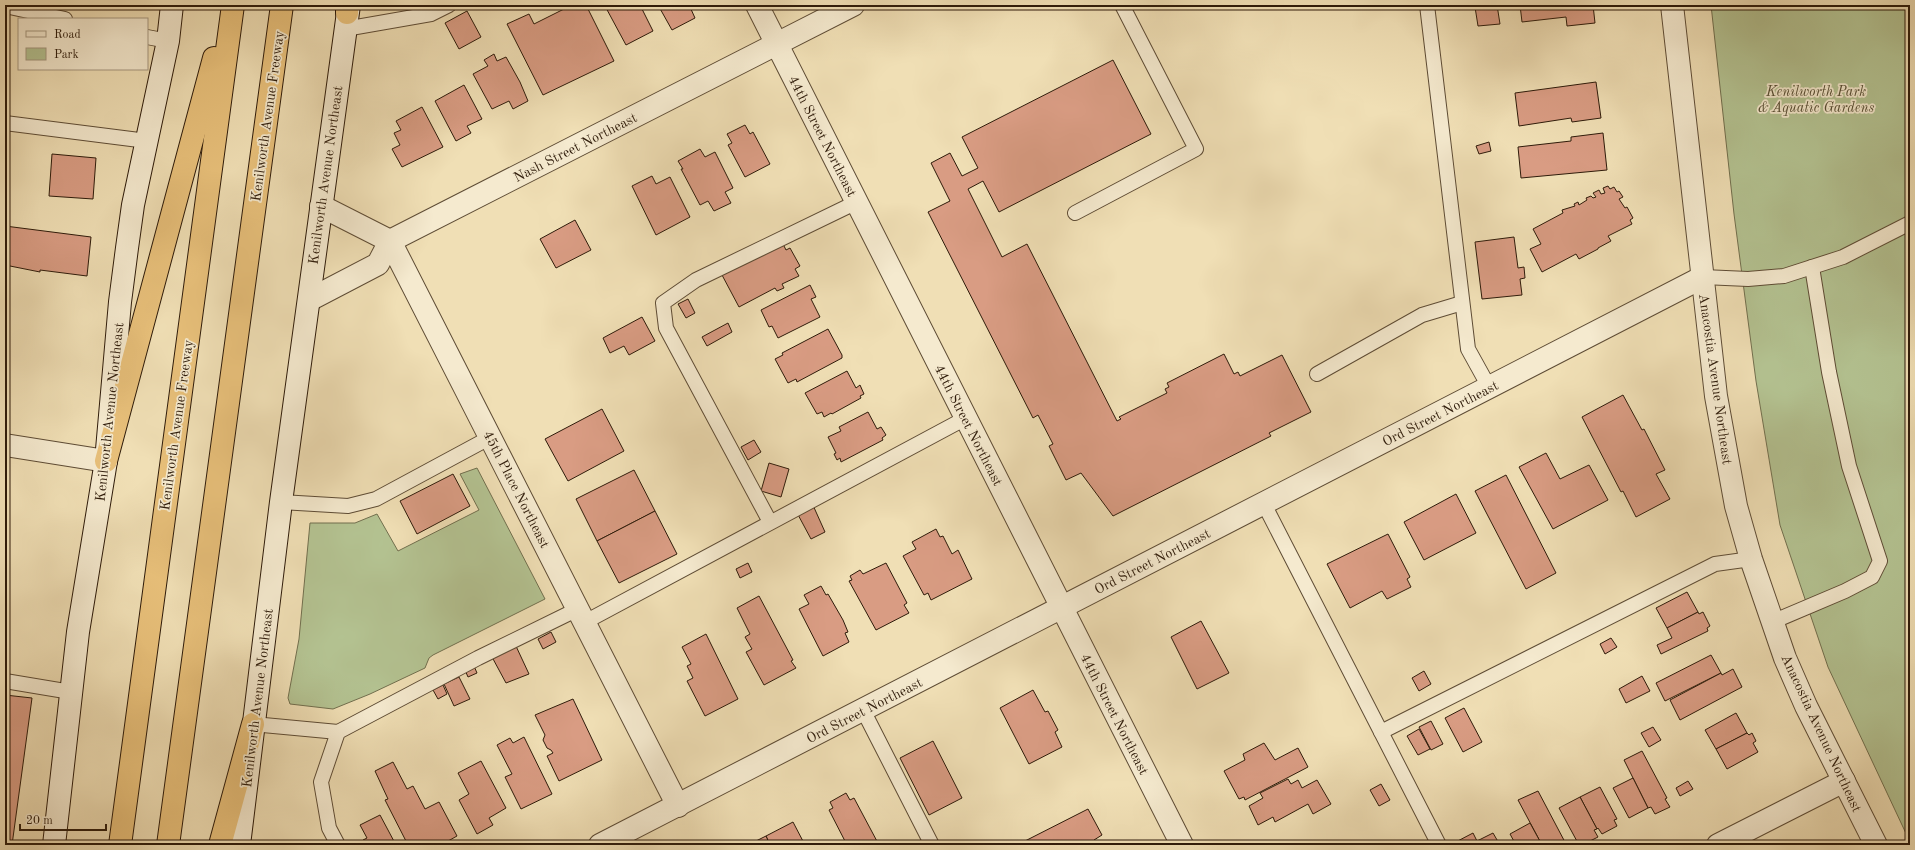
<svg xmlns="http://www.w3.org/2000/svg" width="1915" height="850" font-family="'Old Standard TT',serif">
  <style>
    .green { fill: #b4c392; stroke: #716f4e }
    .building { fill: #d99c83; stroke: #2e1b0a }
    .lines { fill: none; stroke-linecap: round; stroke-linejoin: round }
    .service-casing { stroke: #5e4c35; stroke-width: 16 }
    .minor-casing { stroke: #5e4c35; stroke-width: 24 }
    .secondary-casing { stroke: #2e1b0a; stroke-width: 24 }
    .motorway-casing { stroke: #2e1b0a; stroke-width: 24 }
    .service { stroke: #f5eacf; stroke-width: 14 }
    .minor { stroke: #f5eacf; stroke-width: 22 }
    .secondary { stroke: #f5eacf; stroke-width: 22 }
    .motorway { stroke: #e8c07a; stroke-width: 22 }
    .labels { text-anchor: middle; stroke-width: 3.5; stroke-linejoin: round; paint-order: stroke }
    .park-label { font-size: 14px; font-style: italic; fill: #564d33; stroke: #f5eacf }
    .street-label { font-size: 14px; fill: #2e1b0a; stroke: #f5eacf }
  </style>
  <rect width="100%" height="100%" fill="#f0dfb5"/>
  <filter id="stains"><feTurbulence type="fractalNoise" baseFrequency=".005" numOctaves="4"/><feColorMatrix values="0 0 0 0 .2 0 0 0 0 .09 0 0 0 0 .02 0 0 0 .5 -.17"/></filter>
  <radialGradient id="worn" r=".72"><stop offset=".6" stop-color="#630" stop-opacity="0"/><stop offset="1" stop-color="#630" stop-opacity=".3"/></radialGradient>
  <g class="green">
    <path d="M1711,5H1910V842L1828,667L1780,525L1756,381L1734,214Z"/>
    <path d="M477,468L545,599L433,655L429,658L425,668L370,694L333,709L290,704L288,698L299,639L310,523H355L377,514L398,551L479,510L460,474Z"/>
  </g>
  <g class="building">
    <path d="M572,5H586L614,61L543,95L507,24L529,14L534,24Z"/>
    <path d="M606,5H640L653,31L626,45L605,6Z"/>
    <path d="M658,5H692L690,7L695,18L672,30Z"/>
    <path d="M1497,5L1500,24L1478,26L1475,7Z"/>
    <path d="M1520,5H1593L1595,23L1567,26L1566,17L1522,22Z"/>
    <path d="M467,11L481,37L459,49L445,23Z"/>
    <path d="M494,54L497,61L506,57L520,82L528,101L513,109L509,101L492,109L473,74L488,66L484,60Z"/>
    <path d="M1113,60L1151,134L999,212L983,181L968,189L1002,257L1027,244L1117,421L1121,419L1119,417L1167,393L1165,389L1169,387L1167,383L1224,354L1234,374L1238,372L1240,376L1282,355L1311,412L1269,433L1271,436L1113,516L1081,473L1066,480L1049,446L1053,444L1038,415L1033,418L928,212L950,201L931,163L950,153L962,176L978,168L962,137Z"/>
    <path d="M1596,82L1601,118L1572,122L1571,118L1519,126L1515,93Z"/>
    <path d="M464,85L482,119L467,126L471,133L456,141L435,101Z"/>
    <path d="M422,107L443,147L402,167L392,149L400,145L394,133L401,130L396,121Z"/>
    <path d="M745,125L750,134L753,132L770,164L745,177L728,145L732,143L727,134Z"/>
    <path d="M1603,133L1607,170L1521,178L1518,147L1571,141V137Z"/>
    <path d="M1489,142L1491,151L1479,154L1476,146Z"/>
    <path d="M700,149L705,157L715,152L733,188L725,192L731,203L714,211L708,201L700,205L681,169H683L678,161Z"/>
    <path d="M52,154L96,158L93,199L49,196Z"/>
    <path d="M652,176L656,184L670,177L690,217L656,235L632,186Z"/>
    <path d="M1608,186L1610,189L1614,187L1617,192L1619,191L1623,197L1619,199L1625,208L1627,207L1633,218L1630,220L1632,224L1608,236L1611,241L1598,248V249L1579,259L1576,254L1542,272L1530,249L1541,244L1533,229L1563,213L1562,210L1575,206L1574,204L1578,202L1579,205L1587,200L1586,198L1591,196L1593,198L1596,197L1593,193L1599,190L1601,194L1605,193L1603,188Z"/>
    <path d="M575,220L591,250L556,268L540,239Z"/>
    <path d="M5,226L91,237L87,276L40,270V272L5,265Z"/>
    <path d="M1514,237L1518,268L1524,267L1525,278L1520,279L1522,295L1482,299L1475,242Z"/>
    <path d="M783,244L786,250L790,248L800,266L795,269L799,276L782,284L784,288L777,291L775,288L739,307L722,275Z"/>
    <path d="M810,285L816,297L811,299L820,317L778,338L772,326L769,327L761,310Z"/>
    <path d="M688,299L695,313L686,318L678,304Z"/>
    <path d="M642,317L655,341L629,355L624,346L610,353L603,338Z"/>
    <path d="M728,323L732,332L707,346L702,337Z"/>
    <path d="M828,329L842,355V358L797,382L796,379L788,383L775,359L783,355L782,353Z"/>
    <path d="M847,371L856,388L860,385L864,394L860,396L861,398L832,414L831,413L824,417L822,412L817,414L805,393Z"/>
    <path d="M1623,395L1642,430L1644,429L1665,470L1656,474L1670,499L1636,517L1623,491L1621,492L1582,417Z"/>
    <path d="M602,409L624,451L568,481L545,439Z"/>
    <path d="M868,412L877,429L881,427L886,435L882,438L883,440L841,462L840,458L837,460L834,454L836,453L828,437L841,431L839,427Z"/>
    <path d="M754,440L761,452L748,460L741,447Z"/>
    <path d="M1546,453L1560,479L1589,465L1608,500L1553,529L1519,467Z"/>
    <path d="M769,463L789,469L781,497L761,491Z"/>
    <path d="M634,470L655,511L597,541L576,499Z"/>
    <path d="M453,474L470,506L417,534L400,501Z"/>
    <path d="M1506,475L1556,573L1526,589L1475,491Z"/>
    <path d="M1456,494L1476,533L1424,560L1404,522Z"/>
    <path d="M812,503L825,532L811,539L796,511Z"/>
    <path d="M655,511L677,554L619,583L597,541Z"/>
    <path d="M936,529L940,537L943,536L952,554L958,550L972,579L931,600L928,593L924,595L903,556L916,549L912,542Z"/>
    <path d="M1388,534L1410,577L1407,579L1411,587L1387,599L1382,591L1350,608L1327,564Z"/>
    <path d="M748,563L752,572L740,578L736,569Z"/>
    <path d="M886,563L907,603L904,605L909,613L876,630L849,581L852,580L850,576L860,570L863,574Z"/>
    <path d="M821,586L826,595L828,594L843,620L848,632L845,633L849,642L823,656L799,609L809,604L804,595Z"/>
    <path d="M1687,592L1698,612L1667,628L1656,608Z"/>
    <path d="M759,596L793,660L791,661L796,668L764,685L746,652L752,649L745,637L750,634L737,608Z"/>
    <path d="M1698,612L1699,614L1703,612L1710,626L1707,628L1708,631L1661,654L1657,645L1672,638L1667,628Z"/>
    <path d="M1201,621L1229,673L1197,689L1171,637Z"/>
    <path d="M551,632L556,642L543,649L538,639Z"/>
    <path d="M706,634L738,699L705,716L687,681L693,678L687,666L691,664L682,647Z"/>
    <path d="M1611,638L1617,647L1605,654L1600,644Z"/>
    <path d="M515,644L529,674L506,683L492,657Z"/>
    <path d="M1711,655L1721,673L1665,701L1656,683Z"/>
    <path d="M474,666L477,673L468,677L465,670Z"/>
    <path d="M1733,669L1742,687L1680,720L1670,700L1721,673L1722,675Z"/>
    <path d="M1424,671L1431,684L1419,691L1412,678Z"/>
    <path d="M1642,676L1650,691L1626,703L1619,689Z"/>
    <path d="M459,677L470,699L454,706L444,684Z"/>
    <path d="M443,685L447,694L438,699L433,690Z"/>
    <path d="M1033,690L1045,712L1048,711L1058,730L1055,732L1062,747L1029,764L1000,708Z"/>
    <path d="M5,695L32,698L12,845H5Z"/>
    <path d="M573,699L602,760L559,781L547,756L553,753L551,750L547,748L543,740L545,735L535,715Z"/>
    <path d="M1464,708L1482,742L1463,752L1445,718Z"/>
    <path d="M1736,713L1747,733L1716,749L1705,730Z"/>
    <path d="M1431,721L1443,744L1431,750L1419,727Z"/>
    <path d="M1653,727L1661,740L1649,747L1641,733Z"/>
    <path d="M1419,729L1430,749L1418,755L1407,736Z"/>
    <path d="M1747,733L1749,735L1752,733L1756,741L1753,743L1758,752L1727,769L1716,749Z"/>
    <path d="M524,737L552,794L521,809L505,777L512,774L497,745L510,738L513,743Z"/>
    <path d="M933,741L962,798L929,815L900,758Z"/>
    <path d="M1264,743L1275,760L1298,748L1308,767L1245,800L1244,797L1239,799L1224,771L1245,760L1243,754Z"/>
    <path d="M1642,751L1667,798L1665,799L1670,807L1655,814L1651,807L1648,808L1624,760Z"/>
    <path d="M481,761L506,808L489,818L493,825L477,834L459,800L469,794L458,773Z"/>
    <path d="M393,762L407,789L413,786L425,809L439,802L457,836L441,845H408L385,800L388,799L375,771Z"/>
    <path d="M1633,778L1648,808L1629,818L1613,788Z"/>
    <path d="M1288,779L1291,784L1298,780L1302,788L1317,780L1331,804L1313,814L1308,804L1275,822L1273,817L1258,825L1249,806L1263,798L1260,793Z"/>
    <path d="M1688,781L1693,789L1680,796L1676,788Z"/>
    <path d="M1381,784L1390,800L1379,806L1370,790Z"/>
    <path d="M1600,787L1617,819L1614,820L1617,826L1602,834L1598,828L1597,829L1580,797Z"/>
    <path d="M1538,791L1566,844L1565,845H1542L1518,800Z"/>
    <path d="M846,793L850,800L854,798L879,845H847L829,810L833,808L830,802Z"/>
    <path d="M1580,797L1597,829L1594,830L1598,837L1582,845H1579L1559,808Z"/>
    <path d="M1088,809L1102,835L1094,840L1097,845H1027L1025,841Z"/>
    <path d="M380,815L396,845H365L363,840L367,838L360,825Z"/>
    <path d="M793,822L805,845H770L766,836Z"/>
    <path d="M1530,823L1542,845H1516L1510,834Z"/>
    <path d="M1473,833L1479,845H1453L1452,844Z"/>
    <path d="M1493,833L1500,845H1479L1477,841Z"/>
    <path d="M766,836L770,845H748Z"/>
  </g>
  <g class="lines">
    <defs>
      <g id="service">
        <path d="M1427,5L1468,349L1489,387"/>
        <path d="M5,6L65,19"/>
        <path d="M345,29L431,14L449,5"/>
        <path d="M147,37L168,41"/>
        <path d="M5,123L147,141"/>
        <path d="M1075,213L1196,149L1122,5"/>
        <path d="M1703,277L1748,279L1784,276L1843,257L1910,223"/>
        <path d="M1317,374L1422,315L1462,303"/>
        <path d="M281,502L348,506L376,499L491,437"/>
        <path d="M1264,504L1439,845"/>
        <path d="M770,522L666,328L663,303L696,280L857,202"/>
        <path d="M585,622L966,418"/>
        <path d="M1772,622L1845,591L1872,577L1880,561L1849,466L1829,372L1812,267"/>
        <path d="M5,681L71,692"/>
        <path d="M863,710L932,845"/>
        <path d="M253,724L338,732"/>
        <path d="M1381,732L1715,564L1751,559"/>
        <path d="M338,845L329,828L321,782L338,732L478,658L578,609"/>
      </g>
      <g id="minor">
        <path d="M757,5L1182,845"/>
        <path d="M1672,5L1716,396L1736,506L1751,559L1785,658L1806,706L1876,845"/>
        <path d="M321,206L390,241L678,806"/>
        <path d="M309,300L378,264L390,241L853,5"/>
        <path d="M5,445L106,461"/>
        <path d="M600,845L1703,277"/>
        <path d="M1718,845L1844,781"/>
      </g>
      <g id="secondary">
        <path d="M54,845L78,632L106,461L120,302L127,248L133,205L168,41L172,5"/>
        <path d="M239,845L281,502L349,5"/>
      </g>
      <g id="motorway">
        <path d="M347,13V5"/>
        <path d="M106,461L214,58"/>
        <path d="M120,845L233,5"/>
        <path d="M168,845L282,5"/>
        <path d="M220,845L253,724"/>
      </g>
    </defs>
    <use href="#service" class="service-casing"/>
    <use href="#minor" class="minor-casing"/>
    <use href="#secondary" class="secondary-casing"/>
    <use href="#motorway" class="motorway-casing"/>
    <use href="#service" class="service"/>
    <use href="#minor" class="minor"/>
    <use href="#secondary" class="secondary"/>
    <use href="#motorway" class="motorway"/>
  </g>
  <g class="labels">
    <g class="park-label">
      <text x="1816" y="96">Kenilworth Park<tspan x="1816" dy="16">&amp; Aquatic Gardens</tspan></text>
    </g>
    <g class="street-label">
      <text transform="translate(267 116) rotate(-82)" y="5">Kenilworth Avenue Freeway</text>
      <text transform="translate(823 136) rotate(63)" y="5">44th Street Northeast</text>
      <text transform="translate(575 147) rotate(-27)" y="5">Nash Street Northeast</text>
      <text transform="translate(325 175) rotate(-82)" y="5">Kenilworth Avenue Northeast</text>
      <text transform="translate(1716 379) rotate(82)" y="5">Anacostia Avenue Northeast</text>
      <text transform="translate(109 412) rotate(-84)" y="5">Kenilworth Avenue Northeast</text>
      <text transform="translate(1440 413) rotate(-27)" y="5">Ord Street Northeast</text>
      <text transform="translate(176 425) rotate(-82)" y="5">Kenilworth Avenue Freeway</text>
      <text transform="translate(969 425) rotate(63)" y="5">44th Street Northeast</text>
      <text transform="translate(517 489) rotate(63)" y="5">45th Place Northeast</text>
      <text transform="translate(1152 561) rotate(-27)" y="5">Ord Street Northeast</text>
      <text transform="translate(257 698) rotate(-83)" y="5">Kenilworth Avenue Northeast</text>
      <text transform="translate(864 710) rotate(-27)" y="5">Ord Street Northeast</text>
      <text transform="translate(1115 714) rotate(63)" y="5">44th Street Northeast</text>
      <text transform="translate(1822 733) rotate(65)" y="5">Anacostia Avenue Northeast</text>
    </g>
  </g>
  <rect width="1915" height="850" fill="none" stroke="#f0dfb5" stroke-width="20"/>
  <rect x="6" y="6" width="1903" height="838" fill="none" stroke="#2e1b0a" stroke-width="2"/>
  <rect x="10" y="10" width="1895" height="830" fill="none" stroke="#2e1b0a"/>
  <rect x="18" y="18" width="130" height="52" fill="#f5eacf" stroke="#a59780"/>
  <rect x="26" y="31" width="20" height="6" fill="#f5eacf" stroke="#a59780"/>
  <text x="54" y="38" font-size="12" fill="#2e1b0a">Road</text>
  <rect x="26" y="48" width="20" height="12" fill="#b4c392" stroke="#a59780"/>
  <text x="54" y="58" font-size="12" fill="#2e1b0a">Park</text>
  <path d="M20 824v6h86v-6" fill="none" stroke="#2e1b0a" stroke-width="2"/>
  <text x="26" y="824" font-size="12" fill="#2e1b0a" stroke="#f5eacf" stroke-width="3" paint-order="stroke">20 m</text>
  <rect width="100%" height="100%" filter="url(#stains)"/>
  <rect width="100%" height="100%" fill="url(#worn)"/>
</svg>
